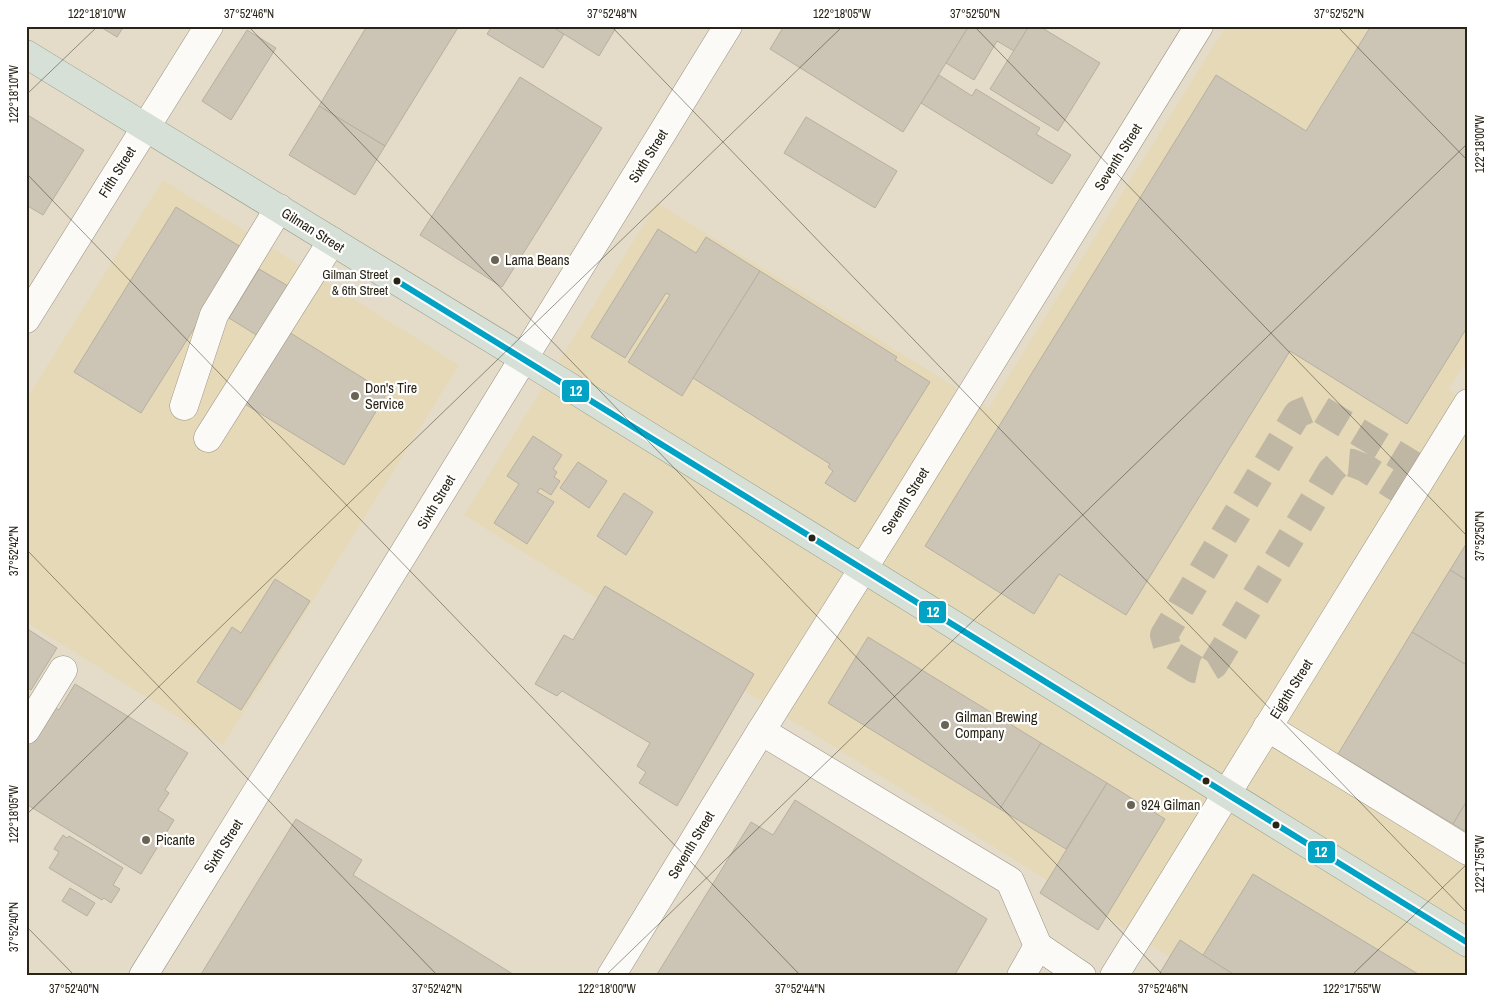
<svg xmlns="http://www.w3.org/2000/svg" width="1494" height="1002" font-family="'Archivo Narrow',sans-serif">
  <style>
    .built { fill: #e5d9b7 }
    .building { fill: #ccc4b5; stroke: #b7afa0 }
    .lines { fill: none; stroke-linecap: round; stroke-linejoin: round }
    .minor-tunnel { stroke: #bfb7a4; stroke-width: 28; stroke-dasharray: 28 14; stroke-linecap: butt }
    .minor-casing { stroke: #989283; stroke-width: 29 }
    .major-casing { stroke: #8c9884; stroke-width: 29 }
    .minor { stroke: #fbfaf7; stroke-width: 28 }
    .major { stroke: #d7e0d7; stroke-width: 28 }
    .bus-1-casing { stroke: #fff; stroke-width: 10 }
    .bus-1 { stroke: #02a2c5; stroke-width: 6 }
    .ticks { fill: none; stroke: #292416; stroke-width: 1; stroke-opacity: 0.45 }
    .poi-dot { fill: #6a6454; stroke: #fff; stroke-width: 2 }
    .bus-dot { fill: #292416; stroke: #fff; stroke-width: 2 }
    .labels { text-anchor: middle; stroke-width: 4.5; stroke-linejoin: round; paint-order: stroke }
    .bus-label { font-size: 13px; fill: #292416; stroke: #fff; text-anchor: end }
    .street-label { font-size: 14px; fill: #292416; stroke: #fff }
    .poi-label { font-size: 14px; fill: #292416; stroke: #fff; text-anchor: start }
    .line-badge { stroke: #fff; stroke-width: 2 }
    .badge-label { font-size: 14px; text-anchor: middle; font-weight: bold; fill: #fff }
    .neatline { fill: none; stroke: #292416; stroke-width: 2 }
    .ticks-label { font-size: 12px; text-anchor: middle; fill: #292416 }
  </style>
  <rect width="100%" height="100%" fill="#e4dcc8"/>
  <g class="built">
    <path d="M1226,26H1468V358L1448,390L1468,402V976H1200L464,515L657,203L989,408Z"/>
    <path d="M163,180L459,365L223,745L26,622V400Z"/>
  </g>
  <g class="building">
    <path d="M99,26H124L117,37Z"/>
    <path d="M367,26H459L385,146L319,106Z"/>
    <path d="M492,26H551L564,34L543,68L487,34Z"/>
    <path d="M551,26H617L599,56Z"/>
    <path d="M784,26H969L903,132L770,49Z"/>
    <path d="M969,26H1029L1014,51L997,41L974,80L946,63Z"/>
    <path d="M1029,26H1039L1100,63L1058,131L990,89Z"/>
    <path d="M1371,26H1468V326L1407,424L1290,351L1126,615L1059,574L1034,614L925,546L1216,75L1306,131Z"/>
    <path d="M247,30L276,48L231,120L202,101Z"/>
    <path d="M939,75L972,96L976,89L1040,128L1036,134L1071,155L1052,184L921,103Z"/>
    <path d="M520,77L602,128L502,287L420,235Z"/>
    <path d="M319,106L385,146L355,195L289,155Z"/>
    <path d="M26,114L84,150L43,215L26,205Z"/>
    <path d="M806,117L897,171L875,208L784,153Z"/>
    <path d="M176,207L244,249L141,413L74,372Z"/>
    <path d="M658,229L696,253L706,237L760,271L682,396L628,362L670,295L666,293L625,358L591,337Z"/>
    <path d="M259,269L288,286L258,336L229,318Z"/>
    <path d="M760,271L897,357L895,360L930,382L855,502L825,483L833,471L828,467L830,464L693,378Z"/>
    <path d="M284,329L387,393L344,465L240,401Z"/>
    <path d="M533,436L562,455L553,469L557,472L554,477L560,481L551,495L540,488L537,492L554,502L527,544L494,523L519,484L507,476Z"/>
    <path d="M578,462L607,481L589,508L560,488Z"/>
    <path d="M624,493L653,512L626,555L597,536Z"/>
    <path d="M1468,541V581L1450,570Z"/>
    <path d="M1450,570L1468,581V666L1412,632Z"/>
    <path d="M275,579L310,601L241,710L197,682L232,627L241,633Z"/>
    <path d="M605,586L754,674L677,806L639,783L646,772L637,766L650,743L562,691L557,696L535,684L564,635L573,640Z"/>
    <path d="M26,628L57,648L31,690L26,687Z"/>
    <path d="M1412,632L1468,666V799L1453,824L1338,754Z"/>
    <path d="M868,637L1041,743L1000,809L828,703Z"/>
    <path d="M75,684L188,753L165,790L169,793L158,810L174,820L141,874L26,804V745L53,706L59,710Z"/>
    <path d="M1041,743L1107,783L1066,849L1000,809Z"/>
    <path d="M1107,783L1165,819L1098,930L1040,893Z"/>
    <path d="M1468,799V833L1453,824Z"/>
    <path d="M795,800L987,919L954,976H656L751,822L773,835Z"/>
    <path d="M296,819L362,860L353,875L516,976H200Z"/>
    <path d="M63,835L67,838L69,836L123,868L113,885L120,889L111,903L104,898L102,900L49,868L59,852L54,849Z"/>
    <path d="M1253,874L1418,974L1417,976H1236L1203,955Z"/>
    <path d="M70,888L95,903L87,916L62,901Z"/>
    <path d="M1180,940L1203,955L1236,976H1158Z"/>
  </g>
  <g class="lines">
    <path class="minor-tunnel" d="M1410,496L1365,468L1352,463L1340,462L1331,471L1214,665L1204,671L1195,669L1169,653L1164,635L1297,414L1309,409H1320L1425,472"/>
    <defs>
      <g id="minor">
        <path d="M26,319L209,26"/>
        <path d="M184,406L214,315L279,208"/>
        <path d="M208,438L332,241"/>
        <path d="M1267,727L1468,851"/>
        <path d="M26,730L63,670"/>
        <path d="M761,731L1010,881L1038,946L1082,976"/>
        <path d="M143,976C339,660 533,343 728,26"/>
        <path d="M611,976L761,731L888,529L1199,26"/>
        <path d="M1021,976L1038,946"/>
        <path d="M1114,976L1468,403"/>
      </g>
      <path id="major" d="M26,54L523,358L1468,943"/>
    </defs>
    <use href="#minor" class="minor-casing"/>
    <use href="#major" class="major-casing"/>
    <use href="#minor" class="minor"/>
    <use href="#major" class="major"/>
    <defs>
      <path id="bus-1" d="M397,281L1468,943"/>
    </defs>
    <use href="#bus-1" class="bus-1-casing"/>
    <use href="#bus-1" class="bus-1"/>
  </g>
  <path class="ticks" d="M248,26L1164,976M611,26L1468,914M974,26L1468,537M1337,26L1468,161M26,95L98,26M26,173L801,976M26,549L438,976M26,815L843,26M26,926L75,976M605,976L1468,143M1351,976L1468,863"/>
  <g class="poi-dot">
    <circle cx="495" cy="260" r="5"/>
    <circle cx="355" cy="396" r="5"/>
    <circle cx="945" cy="725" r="5"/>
    <circle cx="1131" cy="805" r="5"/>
    <circle cx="146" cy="840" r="5"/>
  </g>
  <g class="bus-dot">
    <circle cx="397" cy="281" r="4.5"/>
    <circle cx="812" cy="538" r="4.5"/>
    <circle cx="1206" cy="781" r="4.5"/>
    <circle cx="1276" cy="825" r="4.5"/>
  </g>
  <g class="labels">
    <g class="bus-label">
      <text x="388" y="279">Gilman Street<tspan x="388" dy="16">&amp; 6th Street</tspan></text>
    </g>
    <g class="street-label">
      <text transform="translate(648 156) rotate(-58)" y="5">Sixth Street</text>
      <text transform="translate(1118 157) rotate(-58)" y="5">Seventh Street</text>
      <text transform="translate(117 172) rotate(-58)" y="5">Fifth Street</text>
      <text transform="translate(313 230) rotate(32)" y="5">Gilman Street</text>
      <text transform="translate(905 501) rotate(-58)" y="5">Seventh Street</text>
      <text transform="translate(436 502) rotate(-59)" y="5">Sixth Street</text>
      <text transform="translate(1291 689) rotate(-58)" y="5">Eighth Street</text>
      <text transform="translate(691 845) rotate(-59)" y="5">Seventh Street</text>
      <text transform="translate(223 846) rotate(-58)" y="5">Sixth Street</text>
    </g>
    <g class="poi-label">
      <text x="505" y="265">Lama Beans</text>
      <text x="365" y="393">Don's Tire<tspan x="365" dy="16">Service</tspan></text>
      <text x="955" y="722">Gilman Brewing<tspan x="955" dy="16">Company</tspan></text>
      <text x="1141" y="810">924 Gilman</text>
      <text x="156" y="845">Picante</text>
    </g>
  </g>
  <g class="line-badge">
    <rect x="561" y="379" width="29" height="24" rx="5" fill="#02a2c5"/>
    <rect x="918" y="600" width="29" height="24" rx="5" fill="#02a2c5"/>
    <rect x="1307" y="840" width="29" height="24" rx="5" fill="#02a2c5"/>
  </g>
  <g class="badge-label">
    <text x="576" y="396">12</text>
    <text x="933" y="617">12</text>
    <text x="1321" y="857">12</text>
  </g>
  <rect width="1494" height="1002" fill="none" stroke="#ffffff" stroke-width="55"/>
  <rect x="28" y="28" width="1438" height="946" class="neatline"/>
  <g class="ticks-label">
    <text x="97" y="18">122°18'10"W</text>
    <text x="249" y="18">37°52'46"N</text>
    <text x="612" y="18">37°52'48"N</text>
    <text x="842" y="18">122°18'05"W</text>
    <text x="975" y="18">37°52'50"N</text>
    <text x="1339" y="18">37°52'52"N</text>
    <text transform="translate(14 94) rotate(-90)" y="4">122°18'10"W</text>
    <text transform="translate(1480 144) rotate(-90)" y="4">122°18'00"W</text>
    <text transform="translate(1480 536) rotate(-90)" y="4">37°52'50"N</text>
    <text transform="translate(14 551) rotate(-90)" y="4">37°52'42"N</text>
    <text transform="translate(14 814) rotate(-90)" y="4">122°18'05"W</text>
    <text transform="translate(1480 864) rotate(-90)" y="4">122°17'55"W</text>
    <text transform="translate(14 927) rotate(-90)" y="4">37°52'40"N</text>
    <text x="74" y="993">37°52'40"N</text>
    <text x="437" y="993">37°52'42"N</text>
    <text x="607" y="993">122°18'00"W</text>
    <text x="800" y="993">37°52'44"N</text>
    <text x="1163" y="993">37°52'46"N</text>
    <text x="1352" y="993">122°17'55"W</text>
  </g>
</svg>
